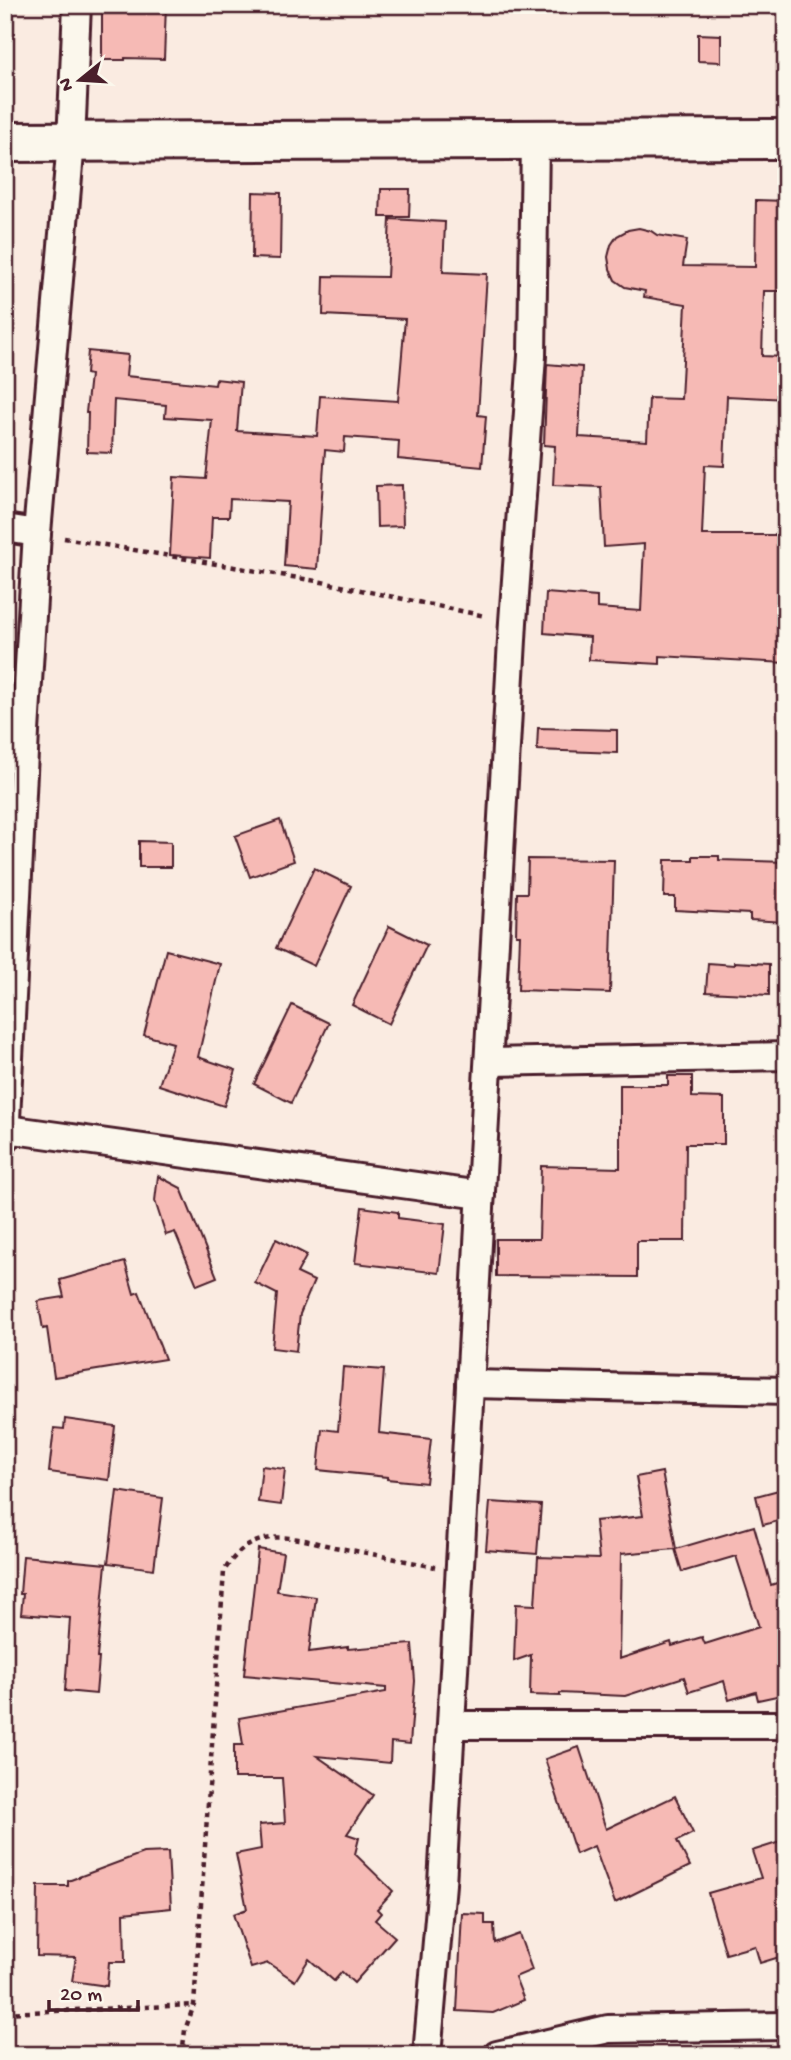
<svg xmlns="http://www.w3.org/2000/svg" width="791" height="2060" font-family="'Gochi Hand',sans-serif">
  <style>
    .building { fill: #f6bab5; stroke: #4a1f2b; stroke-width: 2; fill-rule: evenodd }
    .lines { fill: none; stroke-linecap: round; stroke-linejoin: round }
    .street-casing { stroke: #4a1f2b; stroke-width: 32 }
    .secondary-casing { stroke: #4a1f2b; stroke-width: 44 }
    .path { stroke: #4a1f2b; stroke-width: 4.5; stroke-dasharray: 5 5; stroke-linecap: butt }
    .street { stroke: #fbf7ec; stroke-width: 26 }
    .secondary { stroke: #fbf7ec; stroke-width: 38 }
  </style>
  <rect width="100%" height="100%" fill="#faebe1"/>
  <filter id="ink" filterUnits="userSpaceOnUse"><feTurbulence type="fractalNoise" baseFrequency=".0143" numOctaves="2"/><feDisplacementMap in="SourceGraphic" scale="14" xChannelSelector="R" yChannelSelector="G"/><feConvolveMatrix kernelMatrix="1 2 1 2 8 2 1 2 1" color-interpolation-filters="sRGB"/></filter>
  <g filter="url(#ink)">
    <g class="building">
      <path d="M102,5H166L164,59L125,58V60H102Z"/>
      <path d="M698,34L721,35V62L698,61Z"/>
      <path d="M381,189H410L409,217H380Z"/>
      <path d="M253,192L281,193L280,259L252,258Z"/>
      <path d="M756,200L786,201V291H764L762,356L786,357V399L727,396L724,466L705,465L702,535H786V663L660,656V664L589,660L590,637L544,633L546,593L597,597V608L641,611L644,544L604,547L601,487L553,485L555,446L544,445L547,364L582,367L579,437L647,441L649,398L681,399L686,304L644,297L645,291L625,287L615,280L610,269L608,257L611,245L617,236L628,230L639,228L651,231L657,235L687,240L683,266L755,267Z"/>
      <path d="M390,219L445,222L443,272L487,274L478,415L486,416L482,467L398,459L399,441L345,437L344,452L325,450L317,569L284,566L288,502L230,499L229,517H212L210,558L170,555L174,477L206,479L212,420L165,417L166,405L114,400L112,453L87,452L88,413H86L90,375L86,374L88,351L128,355L126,376L215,385L216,379L241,382L237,431L317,436L320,396L398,401L405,319L323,315L324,276L387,277Z"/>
      <path d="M402,485L403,526L377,527L376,486Z"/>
      <path d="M538,728L617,730V753L537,750Z"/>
      <path d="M280,820L294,861L250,877L235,836Z"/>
      <path d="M139,841L171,842V867H139Z"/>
      <path d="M693,856H719V860L786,862V922L750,920V914L675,910V897H664L665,860H693Z"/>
      <path d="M528,859L614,860L610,993L518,990L520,935H516L517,893H527Z"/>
      <path d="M314,868L351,886L314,966L276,948Z"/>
      <path d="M389,926L427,945L389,1024L352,1005Z"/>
      <path d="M166,950L220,964L198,1057L236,1070L224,1106L159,1085L173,1043L144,1035Z"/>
      <path d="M734,962L769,964V995L706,992L708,963L734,965Z"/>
      <path d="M292,1005L329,1023L291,1103L254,1084Z"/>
      <path d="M668,1076H692V1097L724,1098V1144H686L685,1241H637V1277L496,1276V1239H539L541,1166L620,1168V1085H668Z"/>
      <path d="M158,1176L181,1188L217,1277L197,1285L175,1232L166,1235L155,1201Z"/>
      <path d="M362,1207L398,1212V1218L445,1224L439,1273L355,1263Z"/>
      <path d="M276,1239L307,1255L297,1273L314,1281L300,1314L296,1351L272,1348L277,1294L255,1283Z"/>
      <path d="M125,1262L134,1294L139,1292L165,1359L54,1377L47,1328L43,1329L38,1301L64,1297L60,1280Z"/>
      <path d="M343,1367L384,1370L379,1433L431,1439L426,1483L387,1479V1477L318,1470L322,1429L338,1431Z"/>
      <path d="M65,1419L115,1426L109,1480L49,1472L54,1428L64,1429Z"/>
      <path d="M262,1466L285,1469L281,1505L258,1502Z"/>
      <path d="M662,1472L676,1549L754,1526L771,1585L786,1580V1694L758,1700L756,1692L729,1700L724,1681L689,1692L684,1677L625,1696L560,1693V1696L530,1695L531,1655L514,1661L516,1604L535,1605L538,1557L599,1559L595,1521L643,1516L636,1477ZM675,1549L682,1572L736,1556L759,1627L705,1644L702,1637L672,1646L671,1642L619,1659L621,1554Z"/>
      <path d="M786,1488V1519L763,1525L756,1496Z"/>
      <path d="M117,1491L163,1498L154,1569L108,1563Z"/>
      <path d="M490,1502L541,1505L537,1554L486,1550Z"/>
      <path d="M258,1549L283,1553L277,1591L316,1597L309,1652L348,1647V1649L412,1644L415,1681L410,1744L391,1742L390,1763L317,1756L373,1795L347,1834L359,1838L355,1854L393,1891L377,1909L381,1913L375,1920L395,1937L354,1983L342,1972L334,1981L309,1959L295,1981L268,1963L251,1968L233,1914L247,1909L236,1854L261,1849L259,1825L285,1823L282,1778H234V1745H243L239,1718L386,1692V1688L244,1675Z"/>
      <path d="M23,1556L106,1564L97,1658H99L96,1694L65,1691L70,1618L21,1614L23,1594H20Z"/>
      <path d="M579,1747L606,1829L675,1796L693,1833L677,1841L690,1866L615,1903L594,1846L576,1854L545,1759Z"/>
      <path d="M786,1840V1878L777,1881L786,1913V1955L760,1963L755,1946L726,1954L708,1893L761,1878L752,1851Z"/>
      <path d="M168,1852L171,1908L124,1913L125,1962H109L107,1986L72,1981L76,1957L37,1956L38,1886H68V1881L143,1853Z"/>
      <path d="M462,1913L485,1914V1924H494L495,1943L519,1934L532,1970L515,1977L524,2000L493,2013L457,2011Z"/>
    </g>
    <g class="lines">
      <defs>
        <g id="street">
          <path d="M5,528L37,533"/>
          <path d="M489,1062L786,1056"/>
          <path d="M7,1129L481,1195"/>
          <path d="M5,1140L25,732L37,533L71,142L77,5"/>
          <path d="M470,1384L786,1391"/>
          <path d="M452,1725H786"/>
          <path d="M427,2055L442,1884L513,622L532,356L535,140"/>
          <path d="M497,2055L608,2029L786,2026"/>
        </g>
        <path id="secondary" d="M5,142L786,139"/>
      </defs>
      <use href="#street" class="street-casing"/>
      <use href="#secondary" class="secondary-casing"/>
      <g class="path">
        <path d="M64,538L322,582L485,616"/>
        <path d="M5,2013L194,2005"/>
        <path d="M182,2055L185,2030L194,2005L224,1571C234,1555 246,1543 265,1539C287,1534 313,1542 334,1547C368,1553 401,1560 435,1567"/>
      </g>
      <use href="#street" class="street"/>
      <use href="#secondary" class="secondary"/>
    </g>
  </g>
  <rect width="791" height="2060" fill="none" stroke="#fbf7ec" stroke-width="28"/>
  <rect x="14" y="14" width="763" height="2032" fill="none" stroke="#4a1f2b" stroke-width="2.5" filter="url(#ink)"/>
  <g transform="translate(80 80) rotate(252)" stroke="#fbf7ec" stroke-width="5" paint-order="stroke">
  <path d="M0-5L12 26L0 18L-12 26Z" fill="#4a1f2b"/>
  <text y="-10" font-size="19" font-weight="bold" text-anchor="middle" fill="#4a1f2b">N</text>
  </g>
  <path d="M49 2000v10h89v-10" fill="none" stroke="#4a1f2b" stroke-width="3.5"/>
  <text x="60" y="2000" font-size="21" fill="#4a1f2b" stroke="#fbf7ec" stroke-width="5" paint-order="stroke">20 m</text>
</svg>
